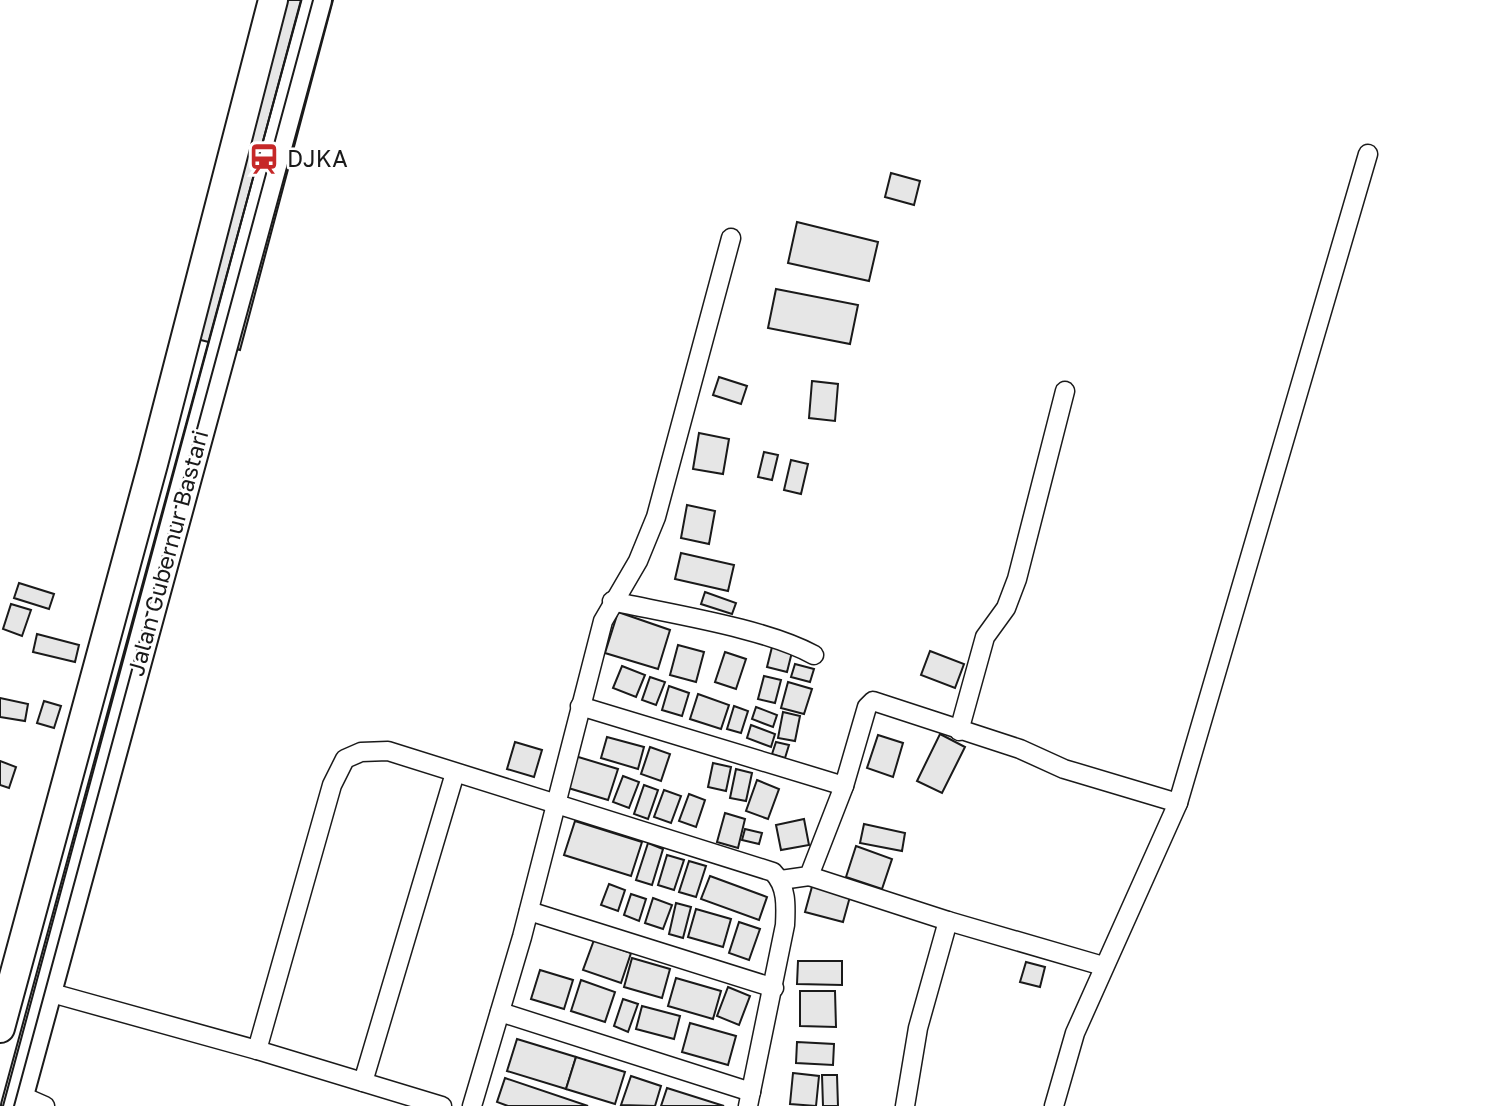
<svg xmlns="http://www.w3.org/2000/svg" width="1512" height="1106" font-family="'Golos Text',sans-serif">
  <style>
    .building { fill: #e6e6e6; stroke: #1a1a1a; stroke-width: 2 }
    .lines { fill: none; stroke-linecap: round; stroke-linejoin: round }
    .minor-casing { stroke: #1a1a1a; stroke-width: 21 }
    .trunk-casing { stroke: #1a1a1a; stroke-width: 32 }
    .minor { stroke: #fff; stroke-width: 18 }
    .trunk { stroke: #fff; stroke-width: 28 }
    .tram { stroke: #1a1a1a; stroke-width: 2 }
    .labels { text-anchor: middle; stroke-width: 5; stroke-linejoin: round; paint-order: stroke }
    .poi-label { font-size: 23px; fill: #1a1a1a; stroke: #fff; text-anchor: start }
    .street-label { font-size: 23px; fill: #1a1a1a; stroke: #fff }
  </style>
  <rect width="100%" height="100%" fill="#fff"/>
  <g class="building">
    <path d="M278,0H333L240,350L189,337Z"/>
    <path d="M891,173L920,181L914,205L885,197Z"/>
    <path d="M797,222L878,242L869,281L788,263Z"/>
    <path d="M776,289L858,305L850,344L768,328Z"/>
    <path d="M719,377L747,386L741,404L713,395Z"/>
    <path d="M812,381L838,384L835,421L809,418Z"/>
    <path d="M699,433L729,439L723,474L693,469Z"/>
    <path d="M764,452L778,455L772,480L758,477Z"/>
    <path d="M791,460L808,464L801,494L784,490Z"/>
    <path d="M687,505L715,511L709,544L681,538Z"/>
    <path d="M681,553L734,565L728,591L675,579Z"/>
    <path d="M19,583L54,594L49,609L14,598Z"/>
    <path d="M705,592L736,603L732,614L701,604Z"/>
    <path d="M11,604L31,610L22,636L3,629Z"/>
    <path d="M618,612L670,630L658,669L605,653Z"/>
    <path d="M37,634L79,645L75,662L33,652Z"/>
    <path d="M678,645L704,652L696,682L670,675Z"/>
    <path d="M772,647L792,652L787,672L767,667Z"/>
    <path d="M930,651L964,664L955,688L921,675Z"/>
    <path d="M725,652L746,659L736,689L715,682Z"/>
    <path d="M795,664L814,669L810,682L791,677Z"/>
    <path d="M622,666L645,675L636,697L613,688Z"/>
    <path d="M764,676L781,680L775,703L758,699Z"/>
    <path d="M650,677L665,682L656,705L642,700Z"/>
    <path d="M788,682L812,689L804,714L781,708Z"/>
    <path d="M669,686L689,693L682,716L662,710Z"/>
    <path d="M698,694L729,705L721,729L690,719Z"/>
    <path d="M0,698L28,704L25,721L0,717Z"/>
    <path d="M44,701L61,706L54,728L37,723Z"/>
    <path d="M734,706L748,711L741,733L727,729Z"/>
    <path d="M756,707L777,715L773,727L752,719Z"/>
    <path d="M783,712L800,716L795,741L778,738Z"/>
    <path d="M751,725L775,734L771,747L747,738Z"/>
    <path d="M940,734L965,747L942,793L917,781Z"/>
    <path d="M878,735L903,743L893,777L867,768Z"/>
    <path d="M607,737L644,747L638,769L601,758Z"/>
    <path d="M515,742L542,750L534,777L507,769Z"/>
    <path d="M776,742L789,745L785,758L772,754Z"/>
    <path d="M650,747L670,754L661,781L641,774Z"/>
    <path d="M575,756L618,769L608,800L565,787Z"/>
    <path d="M0,761L16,767L9,788L0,785Z"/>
    <path d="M713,763L731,767L726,791L708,787Z"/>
    <path d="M736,769L752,773L746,801L730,798Z"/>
    <path d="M623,776L639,782L629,808L613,802Z"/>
    <path d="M757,780L779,789L768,819L746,811Z"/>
    <path d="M644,785L658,790L648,819L634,814Z"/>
    <path d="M664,790L681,796L671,823L654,817Z"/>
    <path d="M689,794L705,800L696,827L679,821Z"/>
    <path d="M725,813L745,819L738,848L717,842Z"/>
    <path d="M804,819L809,845L781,850L776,825Z"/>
    <path d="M575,821L642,842L631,876L564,855Z"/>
    <path d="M864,824L905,833L902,851L860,843Z"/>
    <path d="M745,829L762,833L759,844L742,840Z"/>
    <path d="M648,843L663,849L652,885L636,880Z"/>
    <path d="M856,846L892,859L882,889L846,877Z"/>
    <path d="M667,855L684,860L674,890L658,885Z"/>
    <path d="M689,861L706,866L696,897L679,892Z"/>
    <path d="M710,876L767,897L759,920L701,899Z"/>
    <path d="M813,883L851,893L843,922L805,912Z"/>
    <path d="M609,884L625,890L618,911L601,905Z"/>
    <path d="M631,894L646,899L639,921L624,915Z"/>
    <path d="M653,898L672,905L663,929L645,923Z"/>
    <path d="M676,903L691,907L683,938L669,934Z"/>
    <path d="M696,909L731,919L723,947L688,937Z"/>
    <path d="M739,922L760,929L749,960L729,953Z"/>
    <path d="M594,940L631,953L621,983L583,970Z"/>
    <path d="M632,958L670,969L662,998L624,987Z"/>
    <path d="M798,961H842V985L797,984Z"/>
    <path d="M1026,962L1045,967L1040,987L1020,982Z"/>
    <path d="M540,970L573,980L564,1009L531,999Z"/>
    <path d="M676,978L721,991L713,1019L668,1006Z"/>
    <path d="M581,980L615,992L605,1022L571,1011Z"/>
    <path d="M728,987L750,996L739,1025L717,1016Z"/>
    <path d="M800,991H835L836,1027L800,1026Z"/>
    <path d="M623,999L638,1004L628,1032L614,1026Z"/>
    <path d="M642,1006L680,1016L674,1039L636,1029Z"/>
    <path d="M690,1023L736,1036L728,1065L682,1052Z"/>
    <path d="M517,1039L576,1057L566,1089L507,1071Z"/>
    <path d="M797,1042L834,1044L833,1065L796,1063Z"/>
    <path d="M576,1057L625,1072L615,1104L566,1089Z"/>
    <path d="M793,1073L819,1076L816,1106L790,1104Z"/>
    <path d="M822,1075H837L838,1106H823Z"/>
    <path d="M631,1076L661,1086L655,1106L621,1105Z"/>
    <path d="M505,1078L588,1106H508L497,1102Z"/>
    <path d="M667,1088L724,1106H661Z"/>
  </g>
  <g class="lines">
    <defs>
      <g id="minor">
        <path d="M612,601C670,614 765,628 814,655"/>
        <path d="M580,706L844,786"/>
        <path d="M959,731L985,637L1006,608L1017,579L1065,391"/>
        <path d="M809,876L948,921L1103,966"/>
        <path d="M781,880L809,876L844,786L867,707L873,701L1020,749L1064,769L1178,803"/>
        <path d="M529,911L774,988"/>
        <path d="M48,992L257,1050L442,1106"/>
        <path d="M500,1012L751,1092"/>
        <path d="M257,1050L332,785L345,759L361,752L388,751L773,872C787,886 786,906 785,925L748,1106"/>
        <path d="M363,1082L455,773"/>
        <path d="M20,1095L45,1106"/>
        <path d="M472,1106L522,937L603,621L638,561L656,517L731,238"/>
        <path d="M905,1106L918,1028L948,921"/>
        <path d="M1054,1106L1075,1033L1178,803L1368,154"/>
      </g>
      <g id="trunk">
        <path d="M0,1028L153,464L273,0"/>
        <path d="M16,1106L317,0"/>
      </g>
    </defs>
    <use href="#minor" class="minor-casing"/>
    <use href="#trunk" class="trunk-casing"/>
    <use href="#minor" class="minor"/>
    <use href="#trunk" class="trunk"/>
    <g class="tram">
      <path d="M3,1106L301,0"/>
      <path d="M14,1106L313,0"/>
    </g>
  </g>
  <defs>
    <symbol id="station-bare" viewBox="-9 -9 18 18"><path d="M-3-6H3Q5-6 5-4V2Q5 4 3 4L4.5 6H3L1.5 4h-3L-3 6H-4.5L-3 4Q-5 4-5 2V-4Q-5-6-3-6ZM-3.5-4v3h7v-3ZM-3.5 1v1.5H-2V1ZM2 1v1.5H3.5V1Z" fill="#c62828" stroke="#fff" stroke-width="2.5" paint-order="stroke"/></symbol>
  </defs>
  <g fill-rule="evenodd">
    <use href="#station-bare" x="242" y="137" width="44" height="44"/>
  </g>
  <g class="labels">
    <g class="poi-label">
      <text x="287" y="167">DJKA</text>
    </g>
    <g class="street-label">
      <text transform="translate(168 553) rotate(-75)" y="8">Jalan Gubernur Bastari</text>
    </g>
  </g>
</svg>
